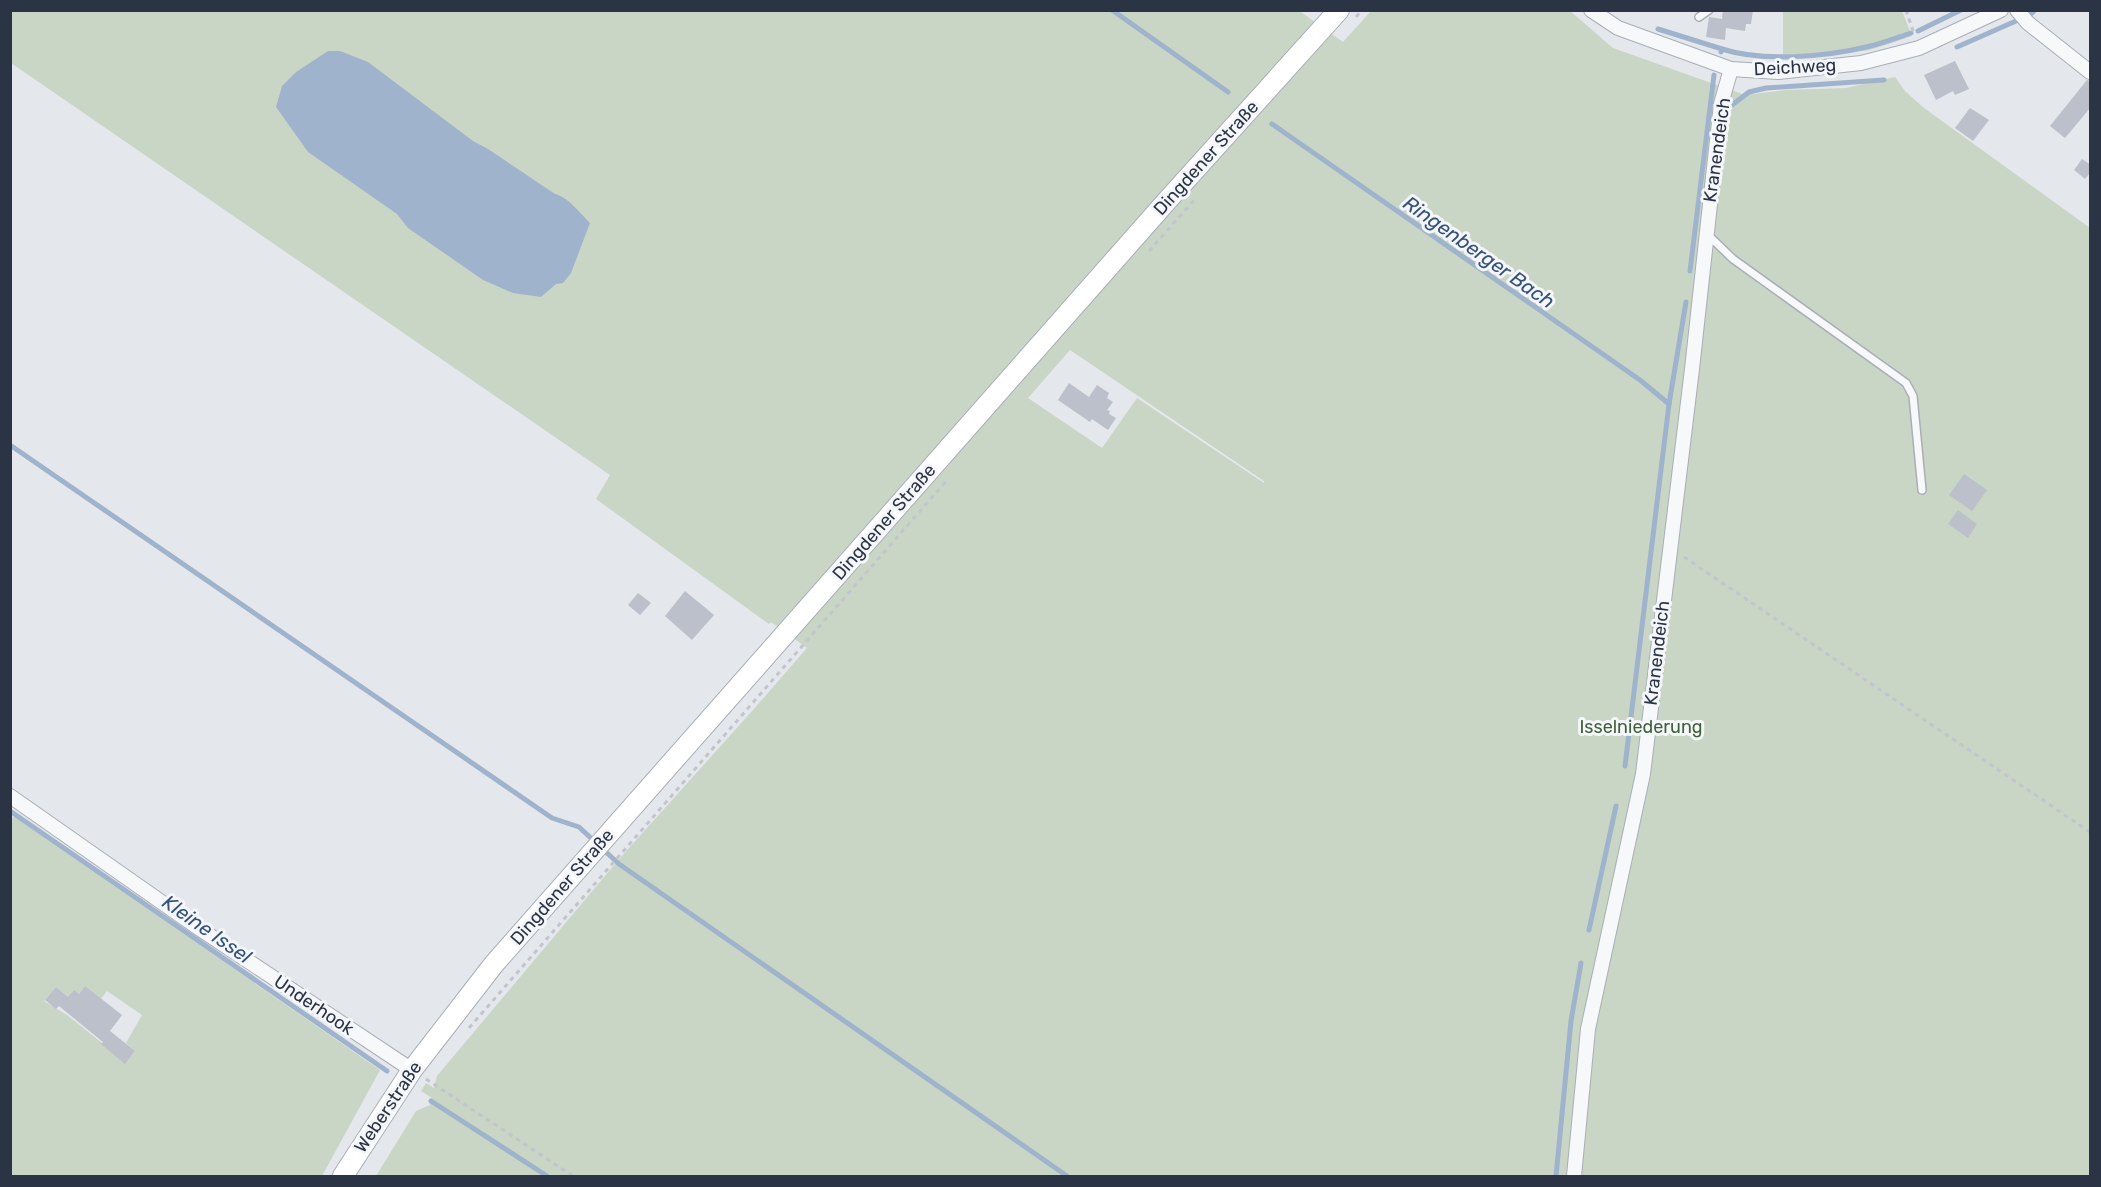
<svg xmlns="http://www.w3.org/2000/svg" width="2101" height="1187" font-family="Rubik,sans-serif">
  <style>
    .green { fill: #c9d6c5; fill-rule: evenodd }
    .water { fill: #9fb4cc }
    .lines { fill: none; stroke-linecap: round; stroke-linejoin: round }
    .stream { stroke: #9fb4cc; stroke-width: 5 }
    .building { fill: #bbc0ca }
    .service-casing { stroke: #a9aeb7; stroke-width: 10 }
    .minor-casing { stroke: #a9aeb7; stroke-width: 16 }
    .secondary-casing { stroke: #a9aeb7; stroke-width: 22 }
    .path { stroke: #c2c5cb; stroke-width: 3; stroke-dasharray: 4.5 4.5; stroke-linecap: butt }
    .service { stroke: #f7f8fa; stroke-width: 7 }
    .minor { stroke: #f7f8fa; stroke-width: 14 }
    .secondary { stroke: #fff; stroke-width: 20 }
    .labels { text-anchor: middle; stroke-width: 6; stroke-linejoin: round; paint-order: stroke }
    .street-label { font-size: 18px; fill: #2b3445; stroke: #f4f6f9 }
    .park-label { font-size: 18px; fill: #3f6138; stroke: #f4f6f9 }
    .water-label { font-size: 20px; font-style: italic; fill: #34527a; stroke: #f4f6f9 }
  </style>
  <rect width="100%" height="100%" fill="#e4e7ec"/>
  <g class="green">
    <path d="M11,10H1298L1343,42L1371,11L1569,10L1613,48L1745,95L1785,90L1846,88L1895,77L1905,91L1924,108L2090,228V1176H376L416,1111L430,1105L429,1103L432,1098L421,1091L426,1083L434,1088L437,1076L620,858L753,710L807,648L771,622L769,624L596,499L610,475L11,63ZM1070,350L1264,481V483L1137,398L1102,448L1028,398Z"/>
    <path d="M1783,11H1902L1912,36L1870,50L1810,58L1783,60Z"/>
    <path d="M15,817L380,1070L322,1176H11L10,818ZM85,986L101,999L107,991L142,1015L126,1043L135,1051L126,1062L67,1015L44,1001L56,987L68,997L74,990L79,994Z"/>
  </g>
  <path class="water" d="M328,51H340L368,62L473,141L488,149L555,194C568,197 580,213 590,223L571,273L563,283L556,284L541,297L513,293L483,280L408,228L397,214L308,152L276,107L282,86L296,72Z"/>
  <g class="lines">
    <g class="stream">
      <path d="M1112,10L1228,92"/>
      <path d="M2032,13L2035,10"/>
      <path d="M1658,29L1722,49"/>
      <path d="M1918,31L1961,10"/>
      <path d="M1957,47L2016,21"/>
      <path d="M1721,52L1722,49C1762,62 1825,57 1866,47C1881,44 1896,38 1911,33"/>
      <path d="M1732,105L1749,92L1766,88L1884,80"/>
      <path d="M1272,124L1640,380L1669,404"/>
      <path d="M1690,271L1714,75"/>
      <path d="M10,445L552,818L579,827L619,864L1067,1176"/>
      <path d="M1625,766L1669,404L1686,302"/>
      <path d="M10,811L387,1071"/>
      <path d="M1589,930L1616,806"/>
      <path d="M431,1101L547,1176"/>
      <path d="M1556,1176L1571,1021L1581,963"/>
    </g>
  </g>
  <g class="building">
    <path d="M1723,10H1753L1751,24H1746L1745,31L1726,28L1725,40L1706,37L1709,17L1722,19Z"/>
    <path d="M1955,61L1969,89L1955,95L1953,91L1936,100L1924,75Z"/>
    <path d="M2087,80L2091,81V107L2065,138L2050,126Z"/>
    <path d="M1970,108L1989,120L1973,141L1955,128Z"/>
    <path d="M2082,159L2091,165V172L2085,179L2074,170Z"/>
    <path d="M1069,383L1089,397L1097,385L1109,393L1107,398L1113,402L1107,410L1110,411L1109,414L1116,418L1108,430L1092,419L1090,422L1058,400Z"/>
    <path d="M1964,474L1987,490L1972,511L1949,495Z"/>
    <path d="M1958,510L1977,524L1968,538L1948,524Z"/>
    <path d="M685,591L714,615L692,640L665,616Z"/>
    <path d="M638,593L651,603L640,615L628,605Z"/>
    <path d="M85,986L122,1015L110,1031L135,1051L125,1064L101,1044L103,1042L59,1006L56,1009L45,1000L56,987L68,997L74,990L79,994Z"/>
  </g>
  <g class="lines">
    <defs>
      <g id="service">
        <path d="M1699,17L1709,10"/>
        <path d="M1707,234L1733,259L1906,383L1913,396L1922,490"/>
      </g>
      <g id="minor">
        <path d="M1591,10L1618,28L1731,69L1778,72L1861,63L1919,48L2001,10"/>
        <path d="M2017,10L2028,23L2090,72"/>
        <path d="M10,796L197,927L412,1070"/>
        <path d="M1574,1176L1588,1029L1643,774L1692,369L1721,104L1731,69"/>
      </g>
      <path id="secondary" d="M343,1176L412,1070L494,964L1165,203L1339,10"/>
    </defs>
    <use href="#service" class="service-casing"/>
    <use href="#minor" class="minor-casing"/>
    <use href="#secondary" class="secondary-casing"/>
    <g class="path">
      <path d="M1906,10L1914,34"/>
      <path d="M1356,17L1362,10"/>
      <path d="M1149,251L1196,198"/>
      <path d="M1684,557L2090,832"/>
      <path d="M469,1028L948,479"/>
      <path d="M426,1079L573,1176"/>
    </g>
    <use href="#service" class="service"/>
    <use href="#minor" class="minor"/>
    <use href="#secondary" class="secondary"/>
  </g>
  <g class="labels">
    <g class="street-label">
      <text transform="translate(1795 67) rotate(-3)" y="6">Deichweg</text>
      <text transform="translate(1717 150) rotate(-82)" y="6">Kranendeich</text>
      <text transform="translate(1206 158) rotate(-48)" y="6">Dingdener Straße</text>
      <text transform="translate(884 522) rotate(-49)" y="6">Dingdener Straße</text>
      <text transform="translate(1657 653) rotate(-83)" y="6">Kranendeich</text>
      <text transform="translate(562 887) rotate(-49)" y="6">Dingdener Straße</text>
      <text transform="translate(314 1005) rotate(34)" y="6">Underhook</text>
      <text transform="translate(388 1107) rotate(-56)" y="6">Weberstraße</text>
    </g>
    <g class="park-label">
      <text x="1641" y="733">Isselniederung</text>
    </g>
    <g class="water-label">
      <text transform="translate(1479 252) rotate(35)" y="7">Ringenberger Bach</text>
      <text transform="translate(207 929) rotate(35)" y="7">Kleine Issel</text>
    </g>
  </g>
  <rect width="2101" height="1187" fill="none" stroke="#2b3445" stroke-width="24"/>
</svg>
